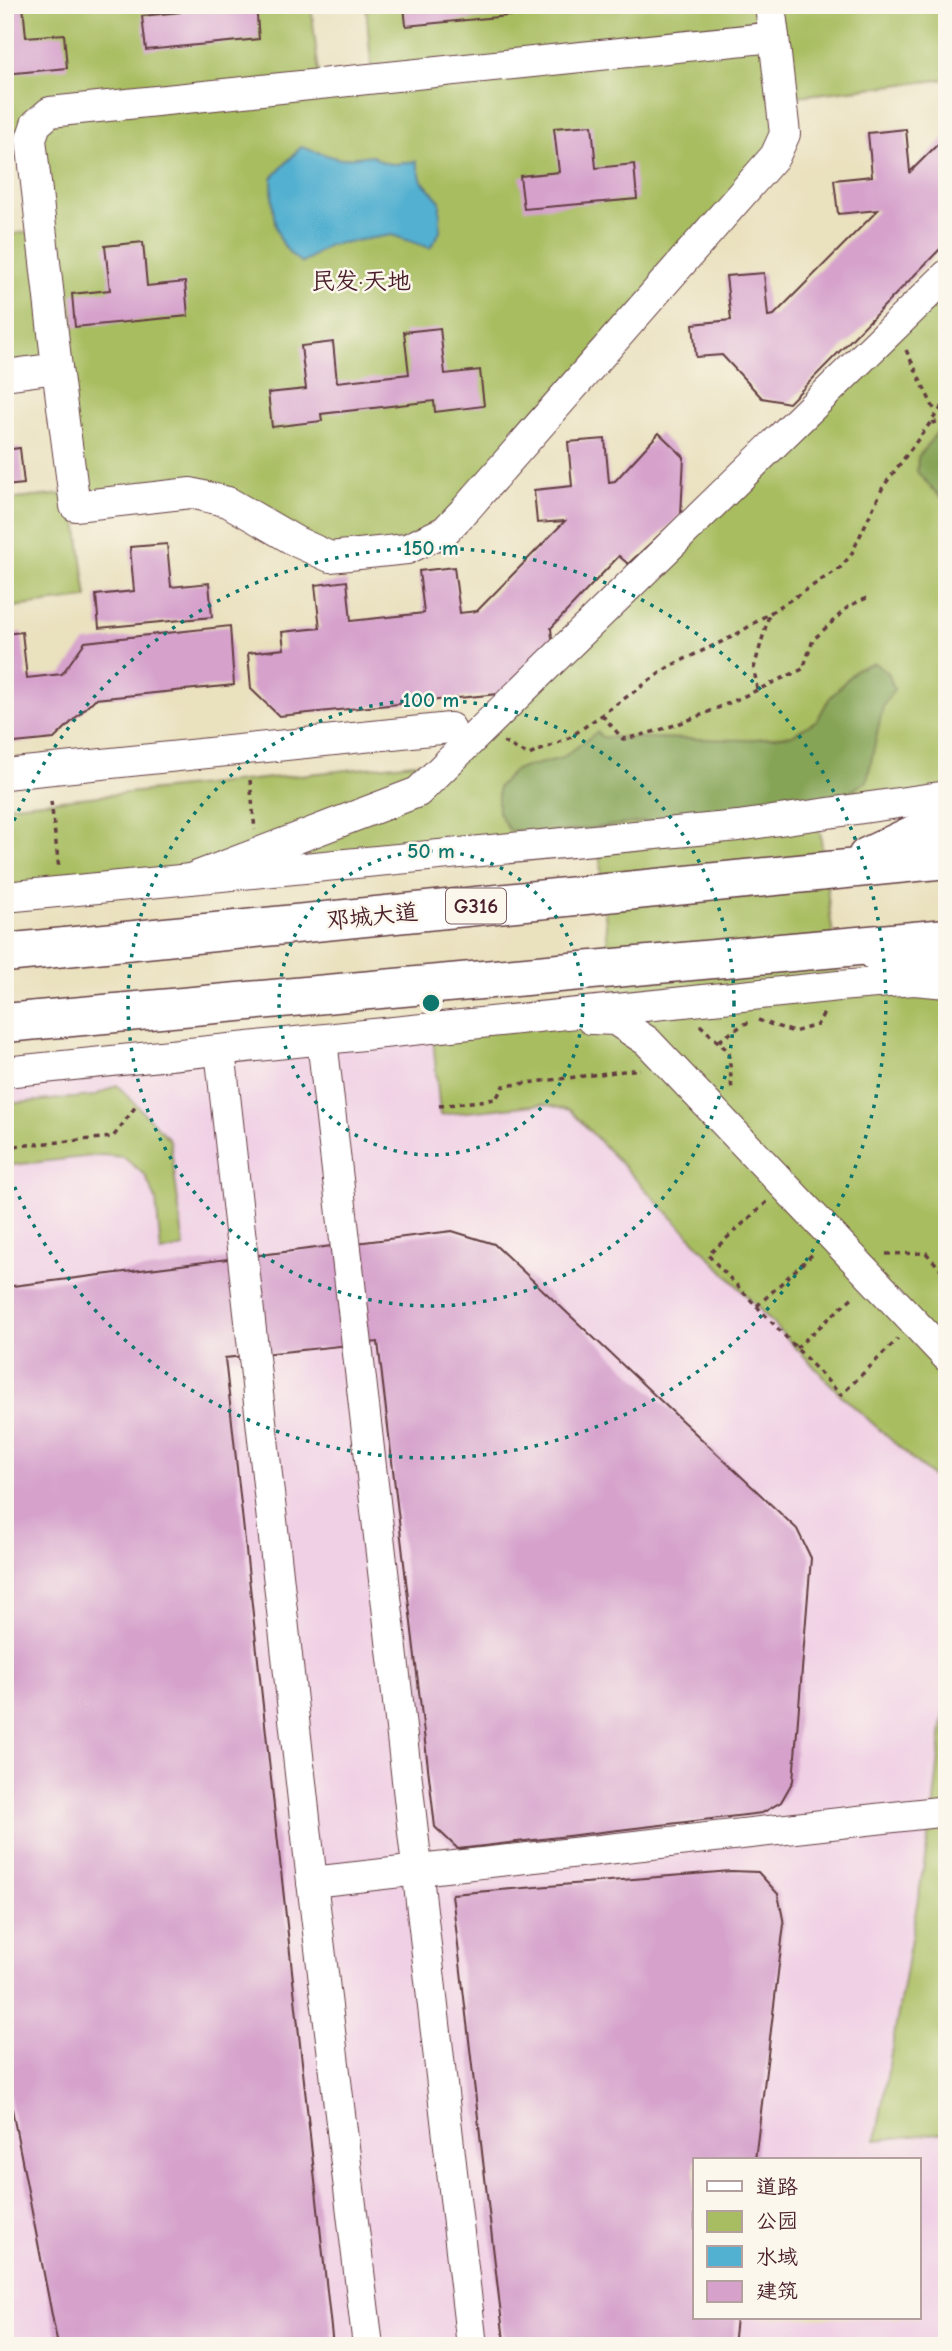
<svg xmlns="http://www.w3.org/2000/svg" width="952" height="2351" font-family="'Comic Neue','LXGW WenKai TC',sans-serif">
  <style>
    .built { fill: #f0d0e5; fill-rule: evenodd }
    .green { fill: #a8bd61; stroke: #796e46; stroke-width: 2 }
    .forest { fill: #86a457; stroke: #686241; stroke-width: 2 }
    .water { fill: #52b0d0; stroke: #4e687e; stroke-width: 2 }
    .building { fill: #d6a2cc }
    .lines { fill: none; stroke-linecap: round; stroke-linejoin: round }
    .minor-casing { stroke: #623c41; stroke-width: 32 }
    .highway-casing { stroke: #623c41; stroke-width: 41 }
    .path { stroke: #623c41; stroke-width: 3.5; stroke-dasharray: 5 5; stroke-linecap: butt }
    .minor { stroke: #fff; stroke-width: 30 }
    .highway { stroke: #fff; stroke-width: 38 }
    .ring { fill: none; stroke: #0f766e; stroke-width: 3.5; stroke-dasharray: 3.5 7 }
    .labels { text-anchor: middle; stroke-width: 5; stroke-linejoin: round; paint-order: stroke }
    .shield { fill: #fbf7ec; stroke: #7f6065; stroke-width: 2 }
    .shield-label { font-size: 21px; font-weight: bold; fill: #4a1f2b }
    .street-label { font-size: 23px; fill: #4a1f2b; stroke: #fbf7ec }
    .neighbourhood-label { font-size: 24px; fill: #4a1f2b; stroke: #fbf7ec }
    .centre { fill: #0f766e; stroke: #fbf7ec; stroke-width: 3.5 }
    .ring-label { font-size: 21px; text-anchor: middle; font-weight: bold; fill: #0f766e; stroke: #fbf7ec; stroke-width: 5; stroke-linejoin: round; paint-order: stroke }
  </style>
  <rect width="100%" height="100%" fill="#fbf7ec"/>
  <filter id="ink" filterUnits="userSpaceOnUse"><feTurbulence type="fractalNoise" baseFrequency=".0143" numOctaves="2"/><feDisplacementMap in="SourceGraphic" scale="14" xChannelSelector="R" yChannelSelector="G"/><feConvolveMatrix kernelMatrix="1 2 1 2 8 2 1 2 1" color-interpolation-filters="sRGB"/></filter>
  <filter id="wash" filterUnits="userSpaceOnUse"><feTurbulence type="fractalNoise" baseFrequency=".00686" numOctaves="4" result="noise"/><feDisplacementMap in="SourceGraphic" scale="28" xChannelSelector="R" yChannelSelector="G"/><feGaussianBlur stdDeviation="1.57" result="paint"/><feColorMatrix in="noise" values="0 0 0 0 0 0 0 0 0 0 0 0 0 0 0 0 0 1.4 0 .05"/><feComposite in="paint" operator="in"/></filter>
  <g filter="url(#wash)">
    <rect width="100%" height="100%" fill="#eae1bf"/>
    <path class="built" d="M545,1017L947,1357V2346H5V1072ZM695,2160H919V2318H695Z"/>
    <g class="green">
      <path d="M5,5H311L320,83L372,78L366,5H947V79L781,98L785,134L445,531L330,557L228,502L75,506L87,598L5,608V500L73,493L57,369L5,375V235L41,230L34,129L5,132Z"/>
      <path d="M947,275V796L818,815L839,986L947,983V1490L841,1395L570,1110L543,1104L440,1115L432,1028L615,1020L598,840L5,897V806L452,759Z"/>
      <path d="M117,1085L170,1140L184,1247L161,1252L156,1200L145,1175L123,1157L102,1155L5,1166V1104L94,1096Z"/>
      <path d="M947,1681V2132L876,2140L933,1812Z"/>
    </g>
    <g class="forest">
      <path d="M947,425V495L940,497L917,472L918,457L942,426Z"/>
      <path d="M874,663L888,673L894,689L883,706L867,781L848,793L830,800L551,833L509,830L498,812V787L515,770L562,758L597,732L602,737L746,740L792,735L817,720L829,699L856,669Z"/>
    </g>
    <path class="water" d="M301,147L339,159L372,155C386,168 398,164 416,161L422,181L440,201V232L430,248L392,235L329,245L302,263C272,245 272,210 272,178Z"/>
    <g id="blocks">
      <g class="building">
        <path d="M5,5H23L26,37L64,34L67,68L5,74Z"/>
        <path d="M180,5H217V8L256,5L259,39L146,50L142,16L180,12Z"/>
        <path d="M404,5H518L519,15L406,26Z"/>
        <path d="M592,125L596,168L634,164L637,199L524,209L520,176L559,172L554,128Z"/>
        <path d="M906,129L910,172L947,135V242L789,403L762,398L722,355L696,357L693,324L731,320L726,276L764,273L768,316L774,315L878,210L838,214L834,180L872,176L868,133Z"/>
        <path d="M143,242L147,286L185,282L188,316L75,327L72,294L110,290L105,246Z"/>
        <path d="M440,328L445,374L480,370L484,406L435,412L434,401L321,414L322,421L272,427L268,393L306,389L301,346L333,342L337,382L409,374L404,332Z"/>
        <path d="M659,433L684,457L681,515L628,564L619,556L551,628L553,648L508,693L279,716L251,689L248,653L284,649L282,632L320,628L315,585L347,581L351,621L424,613L419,571L454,567L460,613L477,611L565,521L537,523L534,490L572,486L568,442L605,439L609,482L615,481Z"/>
        <path d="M20,448L24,484L5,486V450Z"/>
        <path d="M167,544L171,587L209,583L212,617L99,628L96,595L134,591L130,547Z"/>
        <path d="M230,626L234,685L95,699L54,739L5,744V634L22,632L27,678L62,674L85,642Z"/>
        <path d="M452,1231L494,1244L797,1529L811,1558L793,1781L781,1802L762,1813L458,1849L435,1827L378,1342L225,1358L333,2346H58L5,2073V1287Z"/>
        <path d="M731,1871L758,1872L778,1894L784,1924L755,2160H695V2318H736L733,2346H469V2344L504,2341L452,1894Z"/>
      </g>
    </g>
  </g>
  <g filter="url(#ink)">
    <use href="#blocks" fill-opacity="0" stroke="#623c41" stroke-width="2"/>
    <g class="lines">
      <defs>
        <g id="minor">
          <path d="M57,368L75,506L191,493L228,502L297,542L330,557L407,549L445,531L466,509L775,156L785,134L774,37"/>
          <path d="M5,375L57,368L31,139L36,124L50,112L774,37L770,5"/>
          <path d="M5,774L450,728"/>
          <path d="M190,879L418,792L947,275"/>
          <path d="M5,897L738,826L947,796"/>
          <path d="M591,1019L615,1020L647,1041L947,1357"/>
          <path d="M322,1040L472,2346"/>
          <path d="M220,1050L312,1882L368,2346"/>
          <path d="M5,1072L839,986L914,980L947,983"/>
          <path d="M312,1882L947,1811"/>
        </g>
        <g id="highway">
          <path d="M867,857L947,819"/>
          <path d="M5,953L947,859"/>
          <path d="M877,953L912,959L947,975"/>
          <path d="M5,1023L947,938"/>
        </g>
      </defs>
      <use href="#minor" class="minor-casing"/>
      <use href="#highway" class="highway-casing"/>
      <g class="path">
        <path d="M906,350L936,413"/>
        <path d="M932,423L947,420"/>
        <path d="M757,689L754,668L769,615"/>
        <path d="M602,715L623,739C687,727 744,695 803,669L813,640L849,606L871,596"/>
        <path d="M503,742L529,755L569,738L670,666L734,636L840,568L851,555L883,487L947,400"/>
        <path d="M250,780L255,830"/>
        <path d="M51,801L59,869"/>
        <path d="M758,1020L794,1032L817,1025L824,1013"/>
        <path d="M700,1025L729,1052L732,1092"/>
        <path d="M719,1041L744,1024L751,1022"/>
        <path d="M439,1106L496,1099L503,1086L640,1069"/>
        <path d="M5,1147L113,1137L136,1106"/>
        <path d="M767,1202L708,1255L841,1395L898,1339"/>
        <path d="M886,1254L926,1253L947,1276"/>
        <path d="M757,1306L815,1252"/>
        <path d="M796,1348L855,1295"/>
      </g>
      <use href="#minor" class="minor"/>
      <use href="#highway" class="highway"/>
    </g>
  </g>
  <g class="ring">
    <circle cx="431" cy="1003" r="152"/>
    <circle cx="431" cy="1003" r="303"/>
    <path d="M6 840A455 455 0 1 1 6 1166"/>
  </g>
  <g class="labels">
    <rect class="shield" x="446" y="888.5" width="60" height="35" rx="5"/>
    <g class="shield-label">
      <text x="476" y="913">G316</text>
    </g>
    <g class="street-label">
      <text transform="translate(372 916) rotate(-6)" y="8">邓城大道</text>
    </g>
    <g class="neighbourhood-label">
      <text x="361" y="289">民发·天地</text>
    </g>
  </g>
  <circle cx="431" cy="1003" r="10" class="centre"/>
  <g class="ring-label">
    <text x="431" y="555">150 m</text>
    <text x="431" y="707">100 m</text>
    <text x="431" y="858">50 m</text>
  </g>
  <rect width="952" height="2351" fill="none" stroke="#fbf7ec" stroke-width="28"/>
  <rect x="693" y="2158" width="228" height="161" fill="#fbf7ec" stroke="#b4a19f" stroke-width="2"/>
  <rect x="707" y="2181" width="35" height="10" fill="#ffffff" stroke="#b4a19f" stroke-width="2"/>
  <text x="756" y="2194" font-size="21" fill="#4a1f2b">道路</text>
  <rect x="707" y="2211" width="35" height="21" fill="#a8bd61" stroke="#b4a19f" stroke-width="2"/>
  <text x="756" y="2228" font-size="21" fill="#4a1f2b">公园</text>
  <rect x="707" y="2246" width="35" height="21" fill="#52b0d0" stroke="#b4a19f" stroke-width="2"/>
  <text x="756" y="2264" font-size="21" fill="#4a1f2b">水域</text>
  <rect x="707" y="2281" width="35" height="21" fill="#d6a2cc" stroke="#b4a19f" stroke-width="2"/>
  <text x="756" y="2298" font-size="21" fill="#4a1f2b">建筑</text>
</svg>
